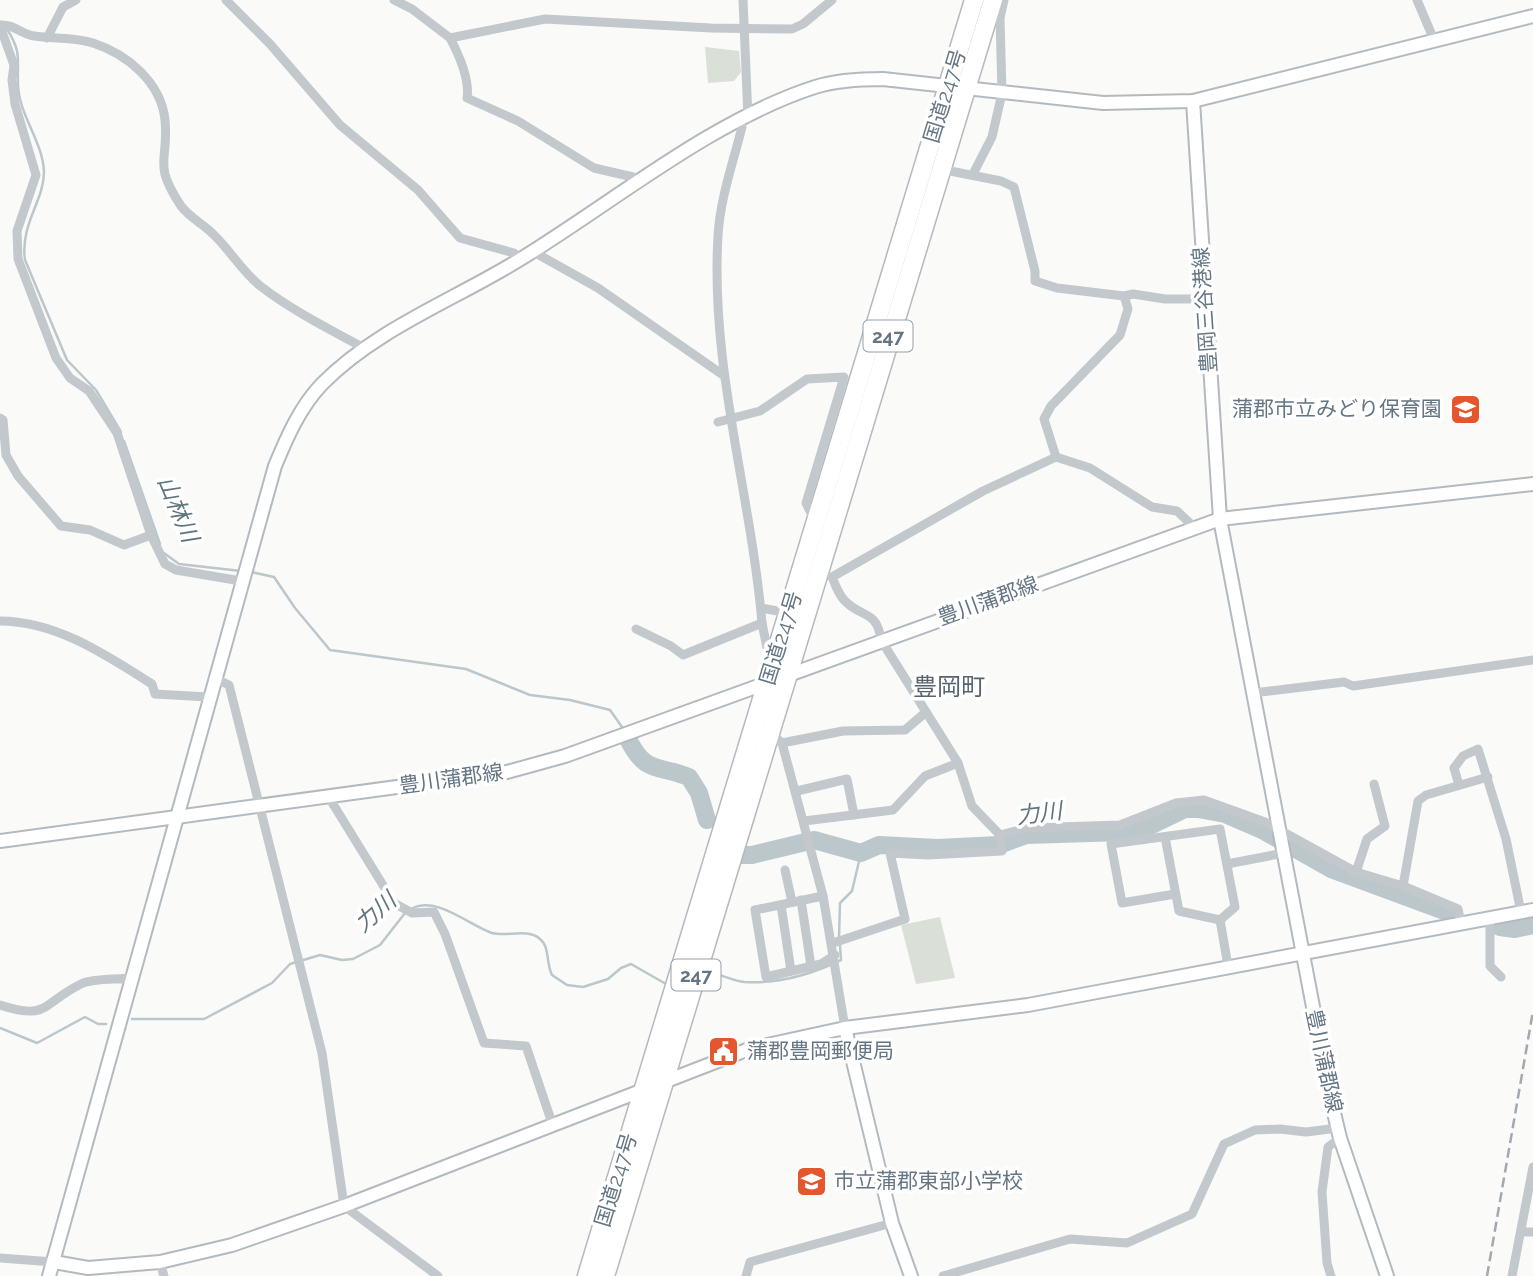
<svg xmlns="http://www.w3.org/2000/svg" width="1533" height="1276" font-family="Raleway,'Noto Sans JP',sans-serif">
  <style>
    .green { fill: #dadfd7 }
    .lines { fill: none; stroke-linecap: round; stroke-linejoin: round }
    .stream { stroke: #bbc7cb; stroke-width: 2.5 }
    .river { stroke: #bbc7cb; stroke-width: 18 }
    .secondary-casing { stroke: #b3babf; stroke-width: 16 }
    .highway-casing { stroke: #b4b9bd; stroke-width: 21 }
    .street { stroke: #c3c8cc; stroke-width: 9 }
    .secondary { stroke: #fff; stroke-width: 12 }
    .highway { stroke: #fff; stroke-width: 18 }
    .rail { stroke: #a2aab0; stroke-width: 2.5; stroke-dasharray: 10 5; stroke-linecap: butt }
    .labels { text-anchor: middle; stroke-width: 7; stroke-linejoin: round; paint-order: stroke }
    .shield { fill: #fff; stroke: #939fa8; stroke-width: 2 }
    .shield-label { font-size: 19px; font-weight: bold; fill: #657683 }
    .street-label { font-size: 21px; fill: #657683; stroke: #fff }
    .poi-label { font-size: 21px; fill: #657683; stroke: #fff; text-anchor: start }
    .water-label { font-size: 23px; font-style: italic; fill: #60757c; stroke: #fff }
    .quarter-label { font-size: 24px; fill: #57646e; stroke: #fff }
  </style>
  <rect width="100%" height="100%" fill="#fafaf8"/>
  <g class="green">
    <path d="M705,47L739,51L741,72L734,81L708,83Z"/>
    <path d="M940,917L955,978L916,984L901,925Z"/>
  </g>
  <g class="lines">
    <g class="stream">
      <path d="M7,29C22,53 17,58 18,85C19,115 43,142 44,172C44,201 20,224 25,260L67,360L96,390L121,432"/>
      <path d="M124,441L160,544"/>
      <path d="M164,553L179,564L241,571"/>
      <path d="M251,572L274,577L295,608L330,650L466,669L530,695L570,700L610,710L622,727"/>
      <path d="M411,909C437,895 468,925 492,933C507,937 528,928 540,939C550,947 546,964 552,975L567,985L583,987L608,979L621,968L631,964L666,984"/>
      <path d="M839,938L840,903L852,891L861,853"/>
      <path d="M707,973C720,973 732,981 744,982C777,984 812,974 841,960L840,945"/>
      <path d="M132,1019H204L272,983L290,964L320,955L342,960L353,959L380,945L405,913"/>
      <path d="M0,1028L37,1043L85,1017L98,1024H106"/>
    </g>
    <g class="river">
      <path d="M628,739C646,775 657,764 689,777L699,793L707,820"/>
      <path d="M741,855H752L814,840L861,853L879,845L937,848L999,845L1026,835L1124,832L1152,825L1185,809H1198L1225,814L1262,830L1331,869L1450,913"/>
      <path d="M1500,927L1515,929L1533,925"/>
    </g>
    <defs>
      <g id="secondary">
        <path d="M1193,101L1220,519L1330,1096L1340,1138L1387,1276"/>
        <path d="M0,841L507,772L565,756L1220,519L1533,484"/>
        <path d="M845,1028L892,1223L911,1276"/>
        <path d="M54,1262L88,1268L160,1262L232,1245L344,1206L749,1049L845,1028L1028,1005L1533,910"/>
        <path d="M49,1276L275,466C287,437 300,407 322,384C376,329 454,300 519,260C611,204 712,120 815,87C837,80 860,79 883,79L1103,103L1193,101L1533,16"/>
      </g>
      <g id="highway">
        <path d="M587,1276L974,0"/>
        <path d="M605,1276L993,0"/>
      </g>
    </defs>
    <use href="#secondary" class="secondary-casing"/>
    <use href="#highway" class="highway-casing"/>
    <g class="street">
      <path d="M226,0L270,44L340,125L418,190L460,238L514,253L520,260"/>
      <path d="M394,0L412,9L450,38L545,19L711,28L792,29L803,24L832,0"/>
      <path d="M743,0L748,118"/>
      <path d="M1417,0L1434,40"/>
      <path d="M0,25C14,24 21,34 34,36C53,39 75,37 93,43C127,54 161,82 165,120C169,163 152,162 181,206C189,217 203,224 213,234C230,250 241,270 259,285C291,310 329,329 364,348"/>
      <path d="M0,26L14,65L12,80L15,104L36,175L17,231L18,259L56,358L70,378L89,391L117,433L151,535L165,564L176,570L241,581"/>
      <path d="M47,38L63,7L76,0"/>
      <path d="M450,38C459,55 470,79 467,98L518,121L594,168L633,177L638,183"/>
      <path d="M738,122L742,127C733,163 720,199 718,236C710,367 751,494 762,623L767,648L775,656"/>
      <path d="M940,169L1001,181L1014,187L1035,271V281L1057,288L1124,296L1133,294L1165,299H1204"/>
      <path d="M973,174L992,137L1002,93L1000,18L1004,0"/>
      <path d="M532,251L598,288L723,375"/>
      <path d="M0,418L3,420L6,455L18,476L61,526L90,530L124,545L151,535"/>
      <path d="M718,422L760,411L807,379L844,377L806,503L815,521"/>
      <path d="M1056,457L1044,419L1051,406L1120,335L1128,309L1124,296"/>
      <path d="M761,608L788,613"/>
      <path d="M0,621C56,621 106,655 152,684L155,694L208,697"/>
      <path d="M636,629L671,646L683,655L762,623"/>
      <path d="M214,678L229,685L322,1053L344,1206L438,1276"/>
      <path d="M1253,693L1344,682L1353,686L1533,660"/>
      <path d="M770,733L782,743L823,896L845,1028"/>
      <path d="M782,743L843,731L905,730L926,712"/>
      <path d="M1459,785L1454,768L1463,756L1478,749L1506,839L1521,912"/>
      <path d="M797,791L847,779L854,815"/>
      <path d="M328,796L394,903L412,913L434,912L445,934L484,1043L526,1046L552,1123"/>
      <path d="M804,821L893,810L925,776L958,763"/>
      <path d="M1000,835L972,806L958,763L881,640C877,610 863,619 845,601C838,594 836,586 832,577L983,491L1056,457L1090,468L1152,507L1177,511L1194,527"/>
      <path d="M1165,837L1179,911L1220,920L1235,907L1220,829L1111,844L1122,903L1175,894"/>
      <path d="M1227,864L1284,853"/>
      <path d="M785,870L792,902"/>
      <path d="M1356,872L1367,839L1385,826L1374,784"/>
      <path d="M1403,886L1418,801L1426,795L1488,777"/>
      <path d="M823,896L755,910L766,977L821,964L835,955"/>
      <path d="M801,900L811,966"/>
      <path d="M781,905L791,971"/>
      <path d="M1490,917V966L1501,977"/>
      <path d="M1220,920L1228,966"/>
      <path d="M833,943L905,919L890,853L928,855L1002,851L1000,835L1027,828L1120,825L1176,803L1204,800L1265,822L1356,872L1403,886L1458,909L1461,923"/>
      <path d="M0,1005C49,1021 42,1003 81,984C94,978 116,980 131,978"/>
      <path d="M1521,1232H1533"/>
      <path d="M0,1258L54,1262"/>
      <path d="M160,1262L164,1276"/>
      <path d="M746,1276L750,1262L892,1223"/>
      <path d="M943,1276L1070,1239L1127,1243L1192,1214L1224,1144L1255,1130L1280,1129L1306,1132L1338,1128"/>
      <path d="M1331,1276L1327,1263L1322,1192L1328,1147L1340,1138"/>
      <path d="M1512,1276L1533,1167"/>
    </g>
    <use href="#secondary" class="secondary"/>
    <use href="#highway" class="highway"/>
    <path class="rail" d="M1487,1276L1533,1011"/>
  </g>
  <defs>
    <symbol id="school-square" viewBox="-11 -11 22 22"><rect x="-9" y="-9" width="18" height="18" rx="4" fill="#e4572e" stroke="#fff"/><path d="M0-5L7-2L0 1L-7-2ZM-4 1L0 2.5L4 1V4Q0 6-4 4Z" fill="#fff"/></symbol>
    <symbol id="civic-square" viewBox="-11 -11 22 22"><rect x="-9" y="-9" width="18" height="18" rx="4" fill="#e4572e" stroke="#fff"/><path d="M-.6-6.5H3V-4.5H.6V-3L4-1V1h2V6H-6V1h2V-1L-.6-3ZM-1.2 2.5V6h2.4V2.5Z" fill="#fff"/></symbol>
  </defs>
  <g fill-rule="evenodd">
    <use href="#school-square" x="1448" y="392" width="35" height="35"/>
    <use href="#civic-square" x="706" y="1034" width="35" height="35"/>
    <use href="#school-square" x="794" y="1164" width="35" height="35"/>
  </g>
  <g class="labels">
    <g class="shield">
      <rect x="863.5" y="320.5" width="49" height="31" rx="5"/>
      <rect x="671.5" y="959.5" width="49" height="31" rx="5"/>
    </g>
    <g class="shield-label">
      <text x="888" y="343">247</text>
      <text x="696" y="982">247</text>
    </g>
    <g class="street-label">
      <text transform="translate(945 96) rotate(-73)" y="7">国道247号</text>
      <text transform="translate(1205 310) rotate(-94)" y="7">豊岡三谷港線</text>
      <text transform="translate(988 601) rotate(-20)" y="7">豊川蒲郡線</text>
      <text transform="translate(781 638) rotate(-73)" y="7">国道247号</text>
      <text transform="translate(451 779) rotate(-8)" y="7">豊川蒲郡線</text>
      <text transform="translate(1324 1061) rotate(78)" y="7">豊川蒲郡線</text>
      <text transform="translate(616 1180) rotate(-73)" y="7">国道247号</text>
    </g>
    <g class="poi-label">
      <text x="1442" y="416" text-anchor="end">蒲郡市立みどり保育園</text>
      <text x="747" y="1058">蒲郡豊岡郵便局</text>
      <text x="834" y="1188">市立蒲郡東部小学校</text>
    </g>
    <g class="water-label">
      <text transform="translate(178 509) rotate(67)" y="8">山林川</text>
      <text transform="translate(1039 813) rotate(-7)" y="8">力川</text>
      <text transform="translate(375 912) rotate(-41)" y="8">力川</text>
    </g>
    <g class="quarter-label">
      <text x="949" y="695">豊岡町</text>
    </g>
  </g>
</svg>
